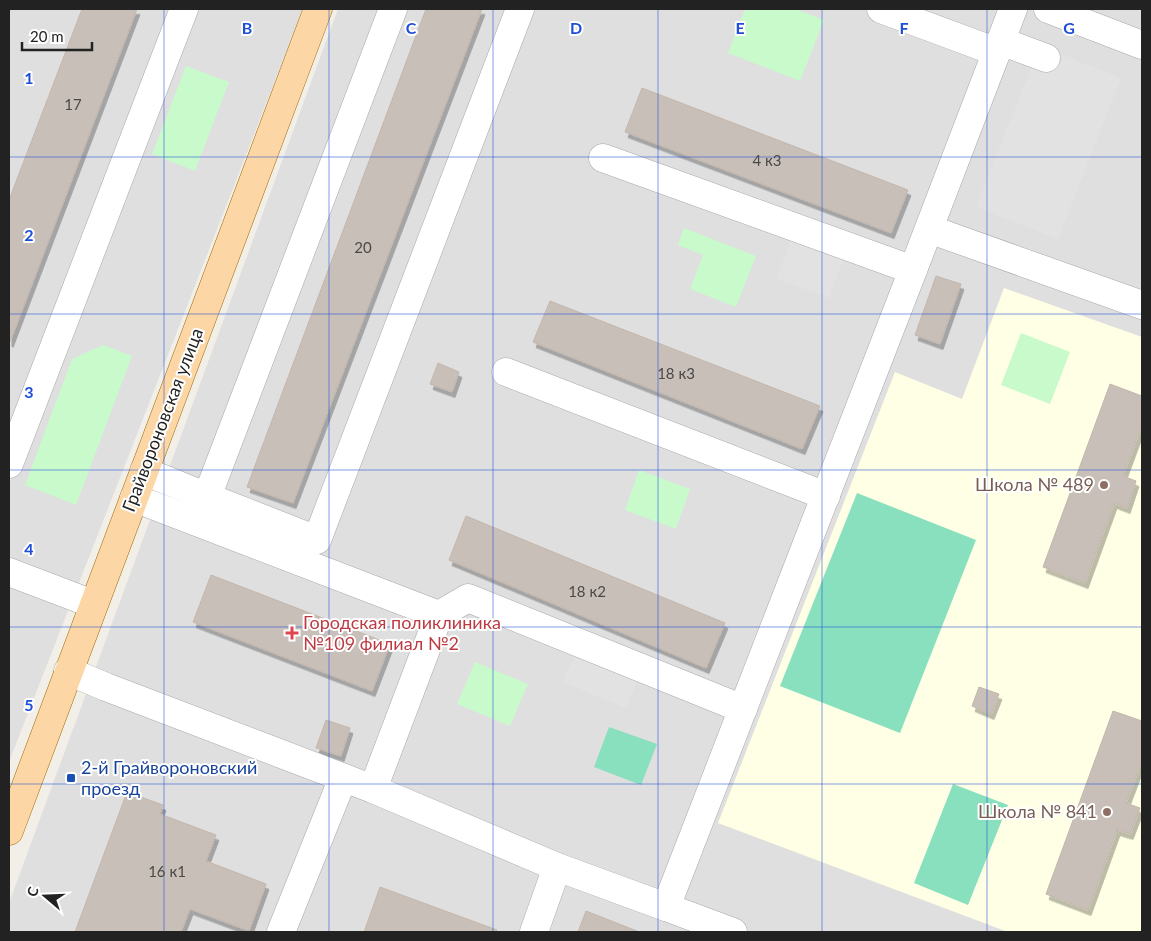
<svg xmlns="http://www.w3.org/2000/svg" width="1151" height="941" font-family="Lato,sans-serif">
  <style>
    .residential { fill: #e0dfdf }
    .education { fill: #ffffe5 }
    .park { fill: #c8facc }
    .pitch { fill: #88e0be }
    .parking { fill: #e2e2e2 }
    .building { fill: #c7bfb8; stroke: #c4b6ab; filter: url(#shadow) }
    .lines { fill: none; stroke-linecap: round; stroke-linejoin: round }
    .minor-casing { stroke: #a9a9a9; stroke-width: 29 }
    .major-casing { stroke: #a06b00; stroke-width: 29 }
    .minor { stroke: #fff; stroke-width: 28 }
    .major { stroke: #fcd6a4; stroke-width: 28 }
    .grid { fill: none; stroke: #1d4ed8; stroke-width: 1; stroke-opacity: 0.55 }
    .education-dot { fill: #8d6e63; stroke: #fff; stroke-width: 2 }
    .health-dot { fill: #e0444e; stroke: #fff; stroke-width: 2 }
    .transit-dot { fill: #1a4fb4; stroke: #fff; stroke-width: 2 }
    .labels { text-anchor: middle; stroke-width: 4; stroke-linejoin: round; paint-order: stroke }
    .number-label { font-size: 15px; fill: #4b4948 }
    .street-label { font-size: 18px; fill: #222; stroke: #fff }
    .education-label { font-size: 18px; fill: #785e54; stroke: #fff; text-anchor: end }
    .health-label { font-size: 18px; fill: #be3a42; stroke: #fff; text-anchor: start }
    .transit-label { font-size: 18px; fill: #164399; stroke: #fff; text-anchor: start }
    .grid-label { font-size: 16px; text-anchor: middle; font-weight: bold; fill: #1d4ed8; stroke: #fff; stroke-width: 4; stroke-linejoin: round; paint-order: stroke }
  </style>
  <defs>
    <filter id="shadow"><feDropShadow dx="3" dy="5.5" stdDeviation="0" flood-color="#0004"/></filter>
  </defs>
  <rect width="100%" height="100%" fill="#f2efe9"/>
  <g class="residential">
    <path d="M9,9H303L9,762Z"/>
    <path d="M338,9H1142V932H9V903Z"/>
  </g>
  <path class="education" d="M1004,288L1142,337V932H1008L718,823L895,372L962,399Z"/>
  <g class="park">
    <path d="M745,9H795L824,20L800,81L728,53Z"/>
    <path d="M186,66L229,82L195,171L152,154Z"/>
    <path d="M684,228L756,256L736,307L690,289L703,255L678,245Z"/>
    <path d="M1021,333L1070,352L1050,404L1001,385Z"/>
    <path d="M103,345L132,356L76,505L25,485L72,359Z"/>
    <path d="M639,470L690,489L676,529L625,510Z"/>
    <path d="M475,662L528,684L510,726L457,704Z"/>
  </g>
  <g class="pitch">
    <path d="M857,493L976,540L900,733L780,686Z"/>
    <path d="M609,727L657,744L641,785L594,767Z"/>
    <path d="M953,784L1008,805L968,905L914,883Z"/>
  </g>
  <g class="parking">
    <path d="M1040,46L1121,78L1058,239L976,207Z"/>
    <path d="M796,227L848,246L829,298L776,279Z"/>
    <path d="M580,643L643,669L626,708L563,682Z"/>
  </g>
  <g class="building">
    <path d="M82,9H137L10,342L9,341V200Z"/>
    <path d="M426,9H482L293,503L247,487Z"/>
    <path d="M642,88L908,190L891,233L625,132Z"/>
    <path d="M936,276L961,284L940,344L915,335Z"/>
    <path d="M550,301L820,406L802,449L533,342Z"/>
    <path d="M438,363L459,372L452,392L430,384Z"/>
    <path d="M1110,384L1142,396V425L1123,476L1136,481L1127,508L1114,503L1085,583L1043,567Z"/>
    <path d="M466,516L725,623L706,668L449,560Z"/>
    <path d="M211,575L390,644L372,691L193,622Z"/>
    <path d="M979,687L999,694L991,714L972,706Z"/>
    <path d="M1113,711L1142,721V761L1126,803L1140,808L1130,834L1117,830L1088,910L1046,894Z"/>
    <path d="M326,720L350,728L341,756L316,748Z"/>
    <path d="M127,792L163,805L160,814L216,835L206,861L266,884L249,931L190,909L181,932H75Z"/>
    <path d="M380,887L497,930L496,932H364Z"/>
    <path d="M586,911L637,931L636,932H578Z"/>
  </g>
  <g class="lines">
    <defs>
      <g id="minor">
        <path d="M881,9L997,52"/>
        <path d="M1048,9L1142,45"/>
        <path d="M1001,41L1046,58"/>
        <path d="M603,158L913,270"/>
        <path d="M929,229L1142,305"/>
        <path d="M506,372L826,496"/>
        <path d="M9,464L184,9"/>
        <path d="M144,471L207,497L317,540L520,9"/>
        <path d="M207,497L393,9"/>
        <path d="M134,498L439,615L468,598L743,709"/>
        <path d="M9,572L93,604"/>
        <path d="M68,671L106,687L373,789L557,867L666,907L913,270L1013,9"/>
        <path d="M373,789L439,615"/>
        <path d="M666,907L733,932"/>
        <path d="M281,932L343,778"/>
        <path d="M534,932L557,867"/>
      </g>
      <path id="major" d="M9,831L318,9"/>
    </defs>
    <use href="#minor" class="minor-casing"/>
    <use href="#major" class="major-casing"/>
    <use href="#minor" class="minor"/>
    <use href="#major" class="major"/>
  </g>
  <path class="grid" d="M164,9V932M329,9V932M493,9V932M658,9V932M822,9V932M987,9V932M9,157H1142M9,314H1142M9,470H1142M9,627H1142M9,784H1142"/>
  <g class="education-dot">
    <circle cx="1104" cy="485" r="5"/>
    <circle cx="1107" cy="812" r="5"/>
  </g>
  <path class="health-dot" d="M289.5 625.5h5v5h5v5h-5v5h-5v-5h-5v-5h5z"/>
  <rect class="transit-dot" x="66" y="773" width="10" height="10" rx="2.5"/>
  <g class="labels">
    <g class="number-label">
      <text x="73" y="110">17</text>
      <text x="767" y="166">4 к3</text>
      <text x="363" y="253">20</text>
      <text x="676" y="379">18 к3</text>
      <text x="587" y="597">18 к2</text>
      <text x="167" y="877">16 к1</text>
    </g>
    <g class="street-label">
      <text transform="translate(163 420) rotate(-69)" y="6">Грайвороновская улица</text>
    </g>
    <g class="education-label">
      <text x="1094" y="491">Школа № 489</text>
      <text x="1097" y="818">Школа № 841</text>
    </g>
    <g class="health-label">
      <text x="303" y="629">Городская поликлиника<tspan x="303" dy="21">№109 филиал №2</tspan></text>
    </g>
    <g class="transit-label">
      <text x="81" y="774">2-й Грайвороновский<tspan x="81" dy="21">проезд</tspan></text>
    </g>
  </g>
  <g class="grid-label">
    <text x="247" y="34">B</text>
    <text x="411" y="34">C</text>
    <text x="576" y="34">D</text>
    <text x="740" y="34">E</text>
    <text x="904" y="34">F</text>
    <text x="1069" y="34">G</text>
    <text x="29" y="84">1</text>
    <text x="29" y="241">2</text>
    <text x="29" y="398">3</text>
    <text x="29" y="555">4</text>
    <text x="29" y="711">5</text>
  </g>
  <rect width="1151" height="941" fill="none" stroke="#222222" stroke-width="20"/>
  <g transform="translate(45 896) rotate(289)" stroke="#ffffff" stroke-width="4" paint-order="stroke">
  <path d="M0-4L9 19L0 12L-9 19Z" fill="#222222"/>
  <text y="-8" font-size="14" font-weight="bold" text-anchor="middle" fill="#222222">С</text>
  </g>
  <path d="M22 42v8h70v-8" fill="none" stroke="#222222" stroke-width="2.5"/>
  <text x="30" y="42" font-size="15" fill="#222222" stroke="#ffffff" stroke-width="4" paint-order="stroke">20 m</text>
</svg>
